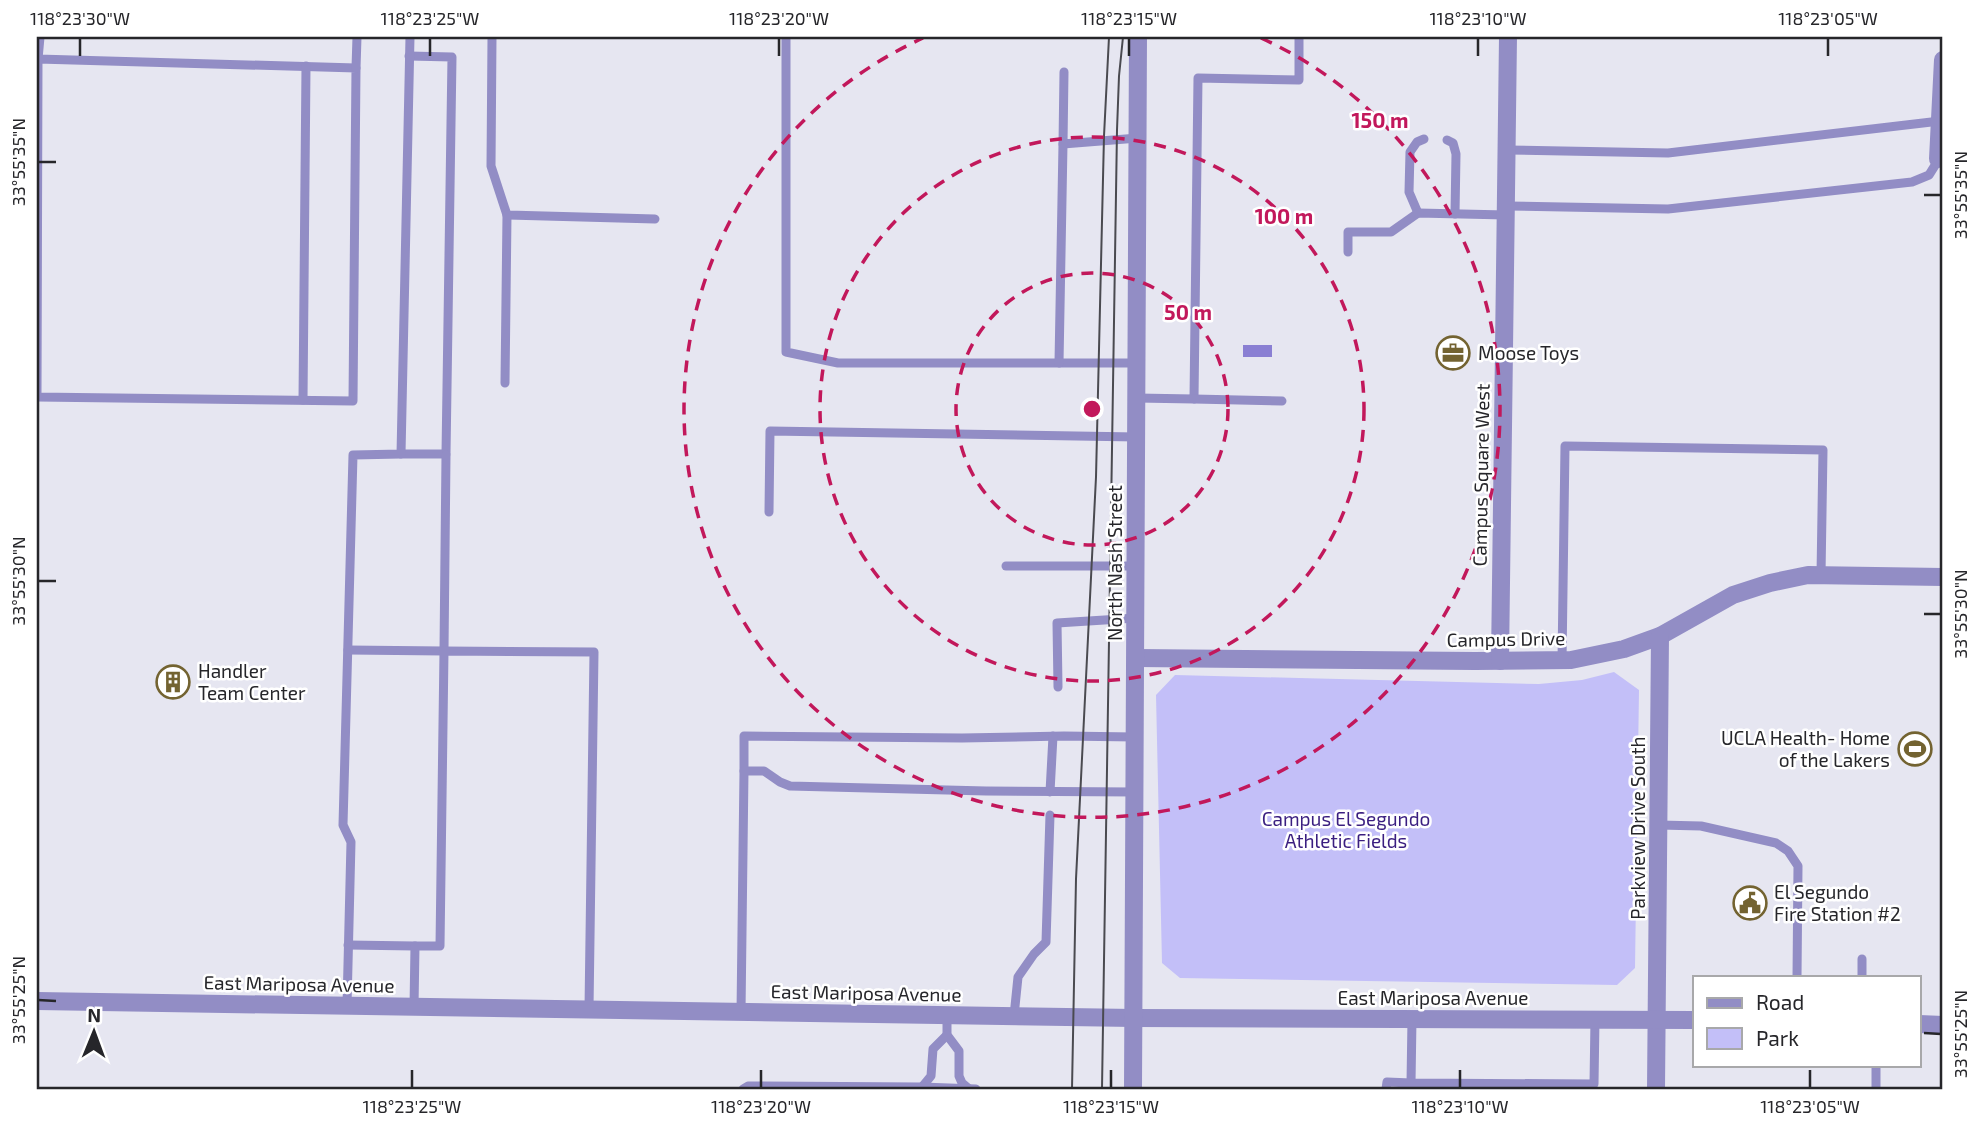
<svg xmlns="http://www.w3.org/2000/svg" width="1980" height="1126" font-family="'Exo 2',sans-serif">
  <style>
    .green { fill: #c3bff8 }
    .water { fill: #8a7fd3 }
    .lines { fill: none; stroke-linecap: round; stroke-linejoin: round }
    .service { stroke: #928dc5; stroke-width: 9 }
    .minor { stroke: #928dc5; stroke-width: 18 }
    .tertiary { stroke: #928dc5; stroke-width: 18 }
    .tram { stroke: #4a4a50; stroke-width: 2 }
    .ticks { fill: none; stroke: #26262a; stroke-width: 2.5 }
    .ring { fill: none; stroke: #c2185b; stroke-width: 3.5; stroke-dasharray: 12 9 }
    .labels { text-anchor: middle; stroke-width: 5; stroke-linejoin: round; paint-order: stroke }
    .poi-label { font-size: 19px; fill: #26262a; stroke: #fff; text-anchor: start }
    .street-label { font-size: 19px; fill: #26262a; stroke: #fff }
    .park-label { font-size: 19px; fill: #3a1e80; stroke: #fff }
    .centre { fill: #c2185b; stroke: #fff; stroke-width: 3.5 }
    .ring-label { font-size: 21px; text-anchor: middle; font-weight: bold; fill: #c2185b; stroke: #fff; stroke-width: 5; stroke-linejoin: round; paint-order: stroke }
    .neatline { fill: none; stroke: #26262a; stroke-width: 2.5 }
    .ticks-label { font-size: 18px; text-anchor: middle; fill: #26262a }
  </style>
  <rect width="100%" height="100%" fill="#e6e6f1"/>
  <path class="green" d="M1614,672L1639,690L1635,968L1617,985L1180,978L1162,963L1156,695L1175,675L1539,684L1582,680Z"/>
  <rect class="water" x="1243" y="345" width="29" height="12"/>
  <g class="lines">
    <g class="service">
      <path d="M492,37L491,166L507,215L655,219"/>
      <path d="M786,37V352L838,363H1137"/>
      <path d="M38,59L37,397L353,401L356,68L38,59L40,37"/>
      <path d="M356,68L357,37"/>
      <path d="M1064,72L1063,144L1138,138"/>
      <path d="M1447,140L1453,143L1456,154L1455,214"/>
      <path d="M1506,150L1668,153L1940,121"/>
      <path d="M1506,206L1668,209L1912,182L1929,175L1939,159"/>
      <path d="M1418,213L1409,192L1410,152L1417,142L1424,139"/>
      <path d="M1348,252V232H1391L1418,213L1506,215"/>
      <path d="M1059,363L1063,144"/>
      <path d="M505,383L507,215"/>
      <path d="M1137,398L1194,399L1198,78L1299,80V37"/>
      <path d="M1194,399L1282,401"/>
      <path d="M303,400L306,66"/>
      <path d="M401,454H446L452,57L409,56"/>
      <path d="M769,512L770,431L1137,437"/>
      <path d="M1006,566H1136"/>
      <path d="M348,650L444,651L446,455"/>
      <path d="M1562,661L1565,446L1823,450L1821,575"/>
      <path d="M1058,687L1057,623L1136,618"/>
      <path d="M744,771V736L962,738L1064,736L1135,737"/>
      <path d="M1050,792L1053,736"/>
      <path d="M1659,825L1701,826L1776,843L1788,851L1798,866L1797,977"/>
      <path d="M348,945L415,946"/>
      <path d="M1862,959V977"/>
      <path d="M347,1005L351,842L343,825L353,455L401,454L410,37"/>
      <path d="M414,1007L415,946H440L444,651L594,652L589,1009"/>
      <path d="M741,1012L744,771H764L780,782L790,786L986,791L1135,792"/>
      <path d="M947,1015V1035L959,1051V1076L962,1083L969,1089"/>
      <path d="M1014,1016L1018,977L1034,954L1046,942L1050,815"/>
      <path d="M1412,1019L1411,1083L1594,1084L1595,1019"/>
      <path d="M922,1087L931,1076L933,1049L947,1035"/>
      <path d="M743,1089L748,1086L922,1087L976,1089"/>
      <path d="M1386,1089L1387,1082L1411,1083V1089"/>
      <path d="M1876,1089V1065"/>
    </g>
    <g class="minor">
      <path d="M1938,159L1943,60"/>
      <path d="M1136,658L1475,661L1571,660L1624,649L1660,636L1733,595L1770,583L1808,575L1943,577"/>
      <path d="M1500,661L1508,37"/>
      <path d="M1656,1089L1660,636"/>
    </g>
    <g class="tertiary">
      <path d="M37,1001L1134,1018L1695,1020"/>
      <path d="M1919,1024L1943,1025"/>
      <path d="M1133,1089L1138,37"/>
    </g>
    <g class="tram">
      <path d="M1072,1089L1076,879L1096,477L1104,136L1109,37"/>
      <path d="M1102,1089L1117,130L1119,76L1123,37"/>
    </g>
  </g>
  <path class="ticks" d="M80,56V38M430,56V38M779,56V38M1129,56V38M1478,56V38M1828,56V38M38,162H56M1924,195H1941M38,581H56M1924,614H1941M38,1000L56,1001M1924,1033L1941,1034M412,1088V1070M761,1088V1070M1111,1088V1070M1460,1088V1070M1810,1088V1070"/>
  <g class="ring">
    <circle cx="1092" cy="409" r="136"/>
    <circle cx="1092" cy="409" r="272"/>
    <path d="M1261 38A408 408 0 1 1 923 38"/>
  </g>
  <defs>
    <symbol id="office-ring" viewBox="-11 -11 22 22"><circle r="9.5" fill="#fff" stroke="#736331" stroke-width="1.5"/><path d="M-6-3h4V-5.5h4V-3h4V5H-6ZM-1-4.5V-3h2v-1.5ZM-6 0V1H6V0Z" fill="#736331"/></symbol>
    <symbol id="building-ring" viewBox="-11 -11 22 22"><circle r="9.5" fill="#fff" stroke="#736331" stroke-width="1.5"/><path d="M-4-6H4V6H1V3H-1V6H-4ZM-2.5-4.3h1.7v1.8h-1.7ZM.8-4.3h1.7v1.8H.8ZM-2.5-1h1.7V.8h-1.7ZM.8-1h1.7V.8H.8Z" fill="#736331"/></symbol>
    <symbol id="stadium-ring" viewBox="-11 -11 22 22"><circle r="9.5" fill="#fff" stroke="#736331" stroke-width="1.5"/><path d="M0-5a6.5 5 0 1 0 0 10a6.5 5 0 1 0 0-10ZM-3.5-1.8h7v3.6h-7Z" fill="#736331"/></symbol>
    <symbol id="civic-ring" viewBox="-11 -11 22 22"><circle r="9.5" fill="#fff" stroke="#736331" stroke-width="1.5"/><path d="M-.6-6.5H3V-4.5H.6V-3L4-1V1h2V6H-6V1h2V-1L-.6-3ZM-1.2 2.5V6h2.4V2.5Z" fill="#736331"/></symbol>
  </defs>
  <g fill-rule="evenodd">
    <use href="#office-ring" x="1434" y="334" width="38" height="38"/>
    <use href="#building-ring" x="154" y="663" width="38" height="38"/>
    <use href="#stadium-ring" x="1896" y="730" width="38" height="38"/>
    <use href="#civic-ring" x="1731" y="884" width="38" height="38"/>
  </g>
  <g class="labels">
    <g class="poi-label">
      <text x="1478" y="360">Moose Toys</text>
      <text x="198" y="678">Handler<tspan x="198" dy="22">Team Center</tspan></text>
      <text x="1890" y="745" text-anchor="end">UCLA Health- Home<tspan x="1890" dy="22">of the Lakers</tspan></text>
      <text x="1774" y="899">El Segundo<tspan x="1774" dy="22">Fire Station #2</tspan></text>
    </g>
    <g class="street-label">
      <text transform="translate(1481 475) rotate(-89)" y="7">Campus Square West</text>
      <text transform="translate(1115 563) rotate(-90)" y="7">North Nash Street</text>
      <text transform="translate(1506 639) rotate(-1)" y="7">Campus Drive</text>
      <text transform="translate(1638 828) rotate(-90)" y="7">Parkview Drive South</text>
      <text transform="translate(299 984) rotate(1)" y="7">East Mariposa Avenue</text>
      <text transform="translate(866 993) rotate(1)" y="7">East Mariposa Avenue</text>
      <text x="1433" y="1005">East Mariposa Avenue</text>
    </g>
    <g class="park-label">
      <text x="1346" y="826">Campus El Segundo<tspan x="1346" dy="22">Athletic Fields</tspan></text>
    </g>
  </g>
  <circle cx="1092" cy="409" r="10" class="centre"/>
  <g class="ring-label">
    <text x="1380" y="128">150 m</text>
    <text x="1284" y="224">100 m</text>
    <text x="1188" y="320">50 m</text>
  </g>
  <rect width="1980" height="1126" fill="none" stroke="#ffffff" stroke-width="77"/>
  <rect x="1693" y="976" width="228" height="91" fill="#ffffff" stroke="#a8a8aa" stroke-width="2"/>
  <rect x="1707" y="998" width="35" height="10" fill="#928dc5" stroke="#a8a8aa" stroke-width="2"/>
  <text x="1756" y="1010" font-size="21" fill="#26262a">Road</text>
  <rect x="1707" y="1028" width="35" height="21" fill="#c3bff8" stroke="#a8a8aa" stroke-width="2"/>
  <text x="1756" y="1046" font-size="21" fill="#26262a">Park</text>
  <g transform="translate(94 1032) rotate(1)" stroke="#ffffff" stroke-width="5" paint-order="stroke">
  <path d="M0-5L12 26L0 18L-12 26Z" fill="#26262a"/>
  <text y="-10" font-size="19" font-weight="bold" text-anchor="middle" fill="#26262a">N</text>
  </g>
  <rect x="38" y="38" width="1903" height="1050" class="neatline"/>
  <g class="ticks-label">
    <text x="80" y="25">118°23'30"W</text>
    <text x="430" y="25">118°23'25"W</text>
    <text x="779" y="25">118°23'20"W</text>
    <text x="1129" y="25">118°23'15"W</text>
    <text x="1478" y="25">118°23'10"W</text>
    <text x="1828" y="25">118°23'05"W</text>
    <text transform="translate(19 162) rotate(-90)" y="6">33°55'35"N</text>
    <text transform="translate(1961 195) rotate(-90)" y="6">33°55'35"N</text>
    <text transform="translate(19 581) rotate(-90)" y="6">33°55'30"N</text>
    <text transform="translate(1961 614) rotate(-90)" y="6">33°55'30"N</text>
    <text transform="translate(19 1000) rotate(-90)" y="6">33°55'25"N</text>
    <text transform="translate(1961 1034) rotate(-90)" y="6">33°55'25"N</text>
    <text x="412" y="1113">118°23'25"W</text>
    <text x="761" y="1113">118°23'20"W</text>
    <text x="1111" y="1113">118°23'15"W</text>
    <text x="1460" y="1113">118°23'10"W</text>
    <text x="1810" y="1113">118°23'05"W</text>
  </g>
</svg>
